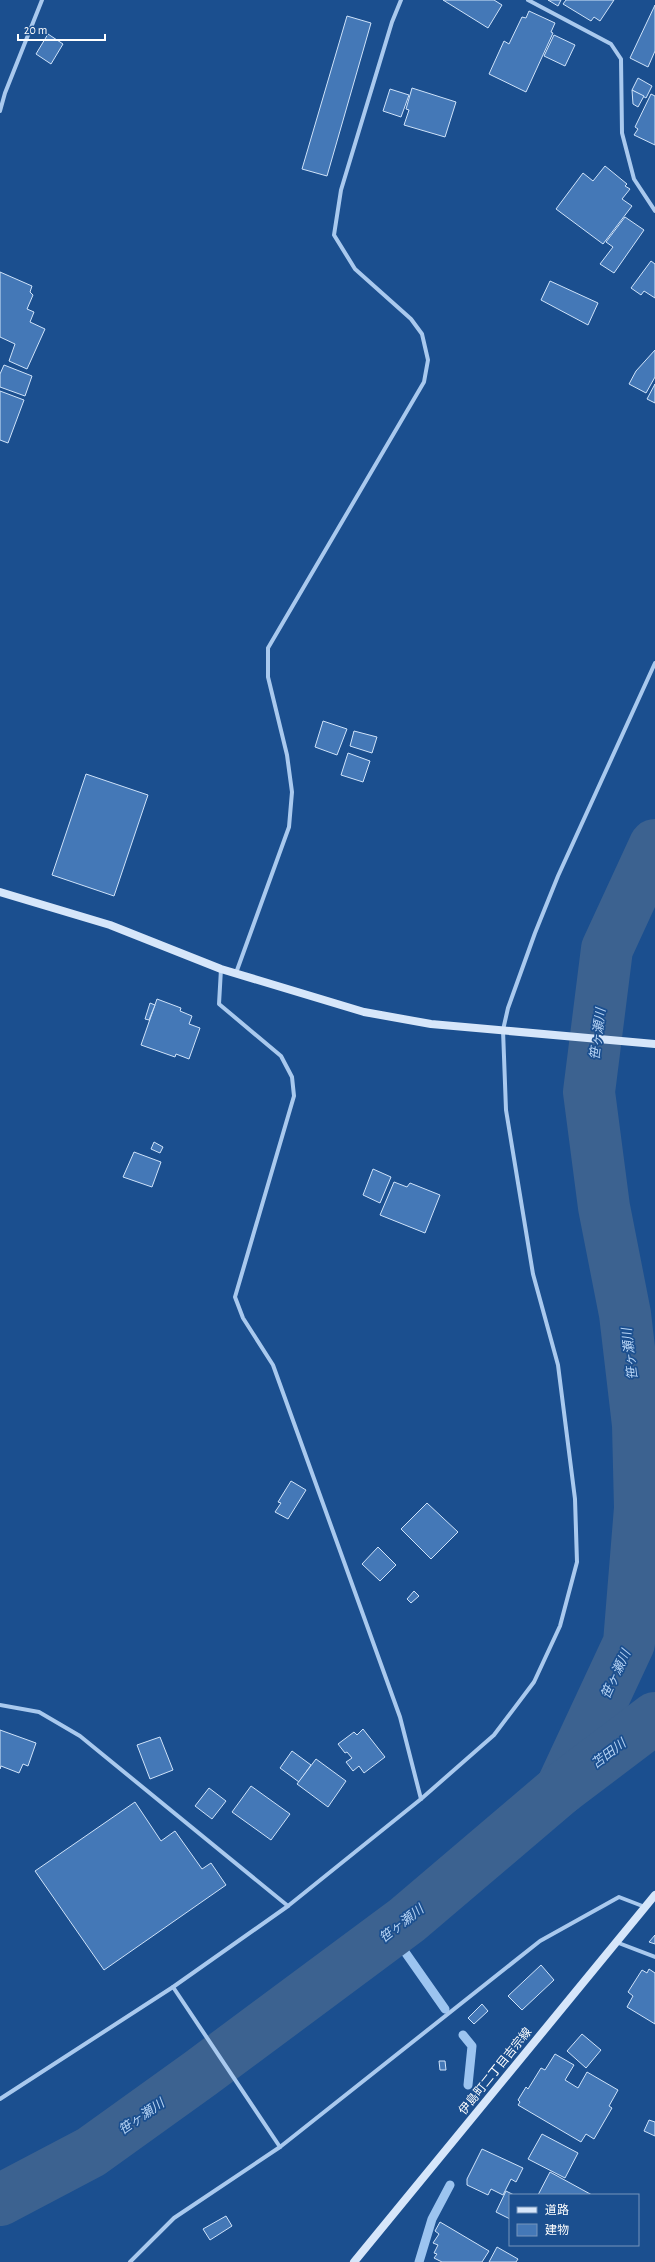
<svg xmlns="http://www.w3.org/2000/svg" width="655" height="2262" font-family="'Alegreya Sans','Noto Sans JP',sans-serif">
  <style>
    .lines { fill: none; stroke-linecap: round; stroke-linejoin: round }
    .stream { stroke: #9cc4f0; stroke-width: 9 }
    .river { stroke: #3c6290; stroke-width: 52 }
    .building { fill: #4478b7; stroke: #cfe3fa }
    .street { stroke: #a9c9ee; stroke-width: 4 }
    .secondary { stroke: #d6e6fa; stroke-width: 8 }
    .labels { text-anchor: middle; stroke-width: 3.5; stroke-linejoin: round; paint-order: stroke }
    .street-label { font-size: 12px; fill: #fff; stroke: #1b4f8f }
    .water-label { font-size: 13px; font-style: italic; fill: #b5d3f5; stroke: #1b4f8f }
  </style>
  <rect width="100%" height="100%" fill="#1b4f8f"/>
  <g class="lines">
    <g class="stream">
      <path d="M391,1932L445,2009"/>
      <path d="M463,2035L472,2046L468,2085"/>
      <path d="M419,2262L432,2219L450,2185"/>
    </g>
    <g class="river">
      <path d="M561,1789L629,1643L640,1508L638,1425L625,1314L604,1207L589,1092L607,949L655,845"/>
      <path d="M0,2200L91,2152L201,2073L407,1920L561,1789L655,1718"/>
    </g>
  </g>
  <g class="building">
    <path d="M443,0H494L502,5L488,28Z"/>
    <path d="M548,0H561L558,6Z"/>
    <path d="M566,0H614L600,21L594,17L591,21L563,4Z"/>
    <path d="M655,5V51L648,67L630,58Z"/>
    <path d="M529,11L555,23L551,32L553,33L526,92L489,74L504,41L509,44L522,17L526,18Z"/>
    <path d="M347,16L371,23L327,176L302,169Z"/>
    <path d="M48,34L63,44L51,64L36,54Z"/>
    <path d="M554,35L575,45L565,66L544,56Z"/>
    <path d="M638,78L652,86L646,98L632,90Z"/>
    <path d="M412,88L456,102L445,137L404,125L409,110L406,109Z"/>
    <path d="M390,89L409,95L401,117L383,111Z"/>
    <path d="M632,90L644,96L638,107L633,104Z"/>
    <path d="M651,94L655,96V145L634,135L638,129L635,127Z"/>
    <path d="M605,166L627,184L625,186L630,189L622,199L632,206L603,244L556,209L583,173L593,181Z"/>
    <path d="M625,217L644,230L614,273L600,264L613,247L606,242Z"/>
    <path d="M651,261L655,264V298L644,291L641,295L631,288Z"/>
    <path d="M0,272L32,286L30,292L33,295L27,309L34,312L30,322L45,329L27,369L9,361L15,344L0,337Z"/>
    <path d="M550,281L598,303L588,325L541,300Z"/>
    <path d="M655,350V377L646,393L629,384L636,371Z"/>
    <path d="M4,365L32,376L25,396L0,387V374Z"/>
    <path d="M655,384V403L647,399Z"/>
    <path d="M0,391L24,400L8,443L0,440Z"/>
    <path d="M323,721L347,729L337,755L315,747Z"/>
    <path d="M354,731L377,737L372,753L350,746Z"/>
    <path d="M348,753L370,761L363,782L341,775Z"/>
    <path d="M86,774L148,795L114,896L52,875Z"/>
    <path d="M157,999L181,1008L180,1011L192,1016L189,1024L200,1028L189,1059L176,1054L175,1057L141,1045Z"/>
    <path d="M150,1003L155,1005L149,1020L145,1019Z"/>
    <path d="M154,1142L163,1147L160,1153L151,1149Z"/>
    <path d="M134,1152L161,1162L152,1187L123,1177Z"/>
    <path d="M373,1169L391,1177L380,1203L363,1195Z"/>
    <path d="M394,1182L407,1187L410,1183L440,1195L425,1233L380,1215Z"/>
    <path d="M291,1481L306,1490L288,1519L275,1512L281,1503L278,1502Z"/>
    <path d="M427,1503L458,1532L431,1559L401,1529Z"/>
    <path d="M378,1547L396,1565L380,1581L362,1564Z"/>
    <path d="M414,1591L419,1596L411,1603L407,1599Z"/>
    <path d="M363,1729L385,1757L364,1773L359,1766L353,1771L346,1762L352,1758L347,1752L345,1753L338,1744L354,1732L357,1735Z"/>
    <path d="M0,1730L36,1743L28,1766L23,1764L19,1773L1,1766L0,1769Z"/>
    <path d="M160,1737L173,1770L150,1779L137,1745Z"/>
    <path d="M292,1751L311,1765L299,1782L280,1768Z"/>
    <path d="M316,1759L346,1781L328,1807L297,1784Z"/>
    <path d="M251,1786L290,1814L271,1840L232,1812Z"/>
    <path d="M209,1788L226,1801L212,1819L195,1806Z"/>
    <path d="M135,1802L161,1841L175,1831L202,1869L211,1863L226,1885L104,1970L35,1871Z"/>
    <path d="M655,1935V1944L649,1942Z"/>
    <path d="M541,1965L554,1980L522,2010L508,1996Z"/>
    <path d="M649,1969L655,1973V2024L627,2007L633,1996L628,1992L642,1970L647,1973Z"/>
    <path d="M482,2004L488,2011L474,2024L468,2018Z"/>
    <path d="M582,2034L601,2050L586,2068L567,2051Z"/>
    <path d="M555,2054L574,2065L565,2080L578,2088L587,2072L618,2090L609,2106L612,2108L594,2139L586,2134L581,2142L518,2105L520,2102L518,2100L526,2087L528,2089L541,2068L545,2070Z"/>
    <path d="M439,2061H445L446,2070H440Z"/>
    <path d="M649,2120L655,2122V2136L644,2131Z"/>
    <path d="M542,2134L578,2153L565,2178L528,2159Z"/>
    <path d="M482,2149L523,2168L516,2182L511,2179L503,2195L491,2189L488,2195L467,2185V2179Z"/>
    <path d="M550,2172L592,2195H538Z"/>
    <path d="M506,2191L514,2195H510V2219L496,2212Z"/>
    <path d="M226,2216L232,2226L210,2240L203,2229Z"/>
    <path d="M440,2222L489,2251L482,2262H442L434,2258L437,2254L434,2253L438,2245L433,2243L439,2234L435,2231Z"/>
    <path d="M497,2247L518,2259L516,2262H489Z"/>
  </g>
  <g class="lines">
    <g class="street">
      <path d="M528,0L611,44L621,59L622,133L634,179L655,211"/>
      <path d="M0,111L5,93L42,0"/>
      <path d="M221,969L219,1004L281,1056L292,1077L294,1096L235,1297L243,1318L273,1365L400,1717L421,1799"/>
      <path d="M236,973L289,827L292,792L287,755L268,677V648L424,382L428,360L422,334L411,319L355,269L334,235L341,190L392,22L401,0"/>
      <path d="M0,1705L39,1712L80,1736L288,1906"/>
      <path d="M616,1942L655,1957"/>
      <path d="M173,1987L280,2147"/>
      <path d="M0,2099L173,1987L288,1906L421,1799L494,1735L534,1682L560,1626L577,1562L575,1499L558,1365L533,1274L506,1110L503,1030L508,1008L535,933L558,876L655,663"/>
      <path d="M130,2262L174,2218L280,2147L540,1941L619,1897L645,1907"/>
    </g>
    <g class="secondary">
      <path d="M0,892L110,925L221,969L364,1012L431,1024L655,1044"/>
      <path d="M354,2262L655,1895"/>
    </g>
  </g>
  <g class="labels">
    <g class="street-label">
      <text transform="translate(495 2071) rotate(-51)" y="4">伊島町二丁目吉宗線</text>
    </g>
    <g class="water-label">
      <text transform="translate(597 1034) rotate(-83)" y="5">笹ヶ瀬川</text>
      <text transform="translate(629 1354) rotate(-97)" y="5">笹ヶ瀬川</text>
      <text transform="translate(615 1674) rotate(-65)" y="5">笹ヶ瀬川</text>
      <text transform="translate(608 1753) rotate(-37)" y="5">苫田川</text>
      <text transform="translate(401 1923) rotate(-38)" y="5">笹ヶ瀬川</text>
      <text transform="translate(141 2116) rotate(-35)" y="5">笹ヶ瀬川</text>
    </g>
  </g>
  <rect x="509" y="2194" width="130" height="52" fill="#1b4f8f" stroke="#7695bc"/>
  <rect x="517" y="2207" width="20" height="6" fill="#d6e6fa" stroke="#7695bc"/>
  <text x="545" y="2214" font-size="12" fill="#ffffff">道路</text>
  <rect x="517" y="2224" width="20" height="12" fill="#4478b7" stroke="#7695bc"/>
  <text x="545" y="2234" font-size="12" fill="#ffffff">建物</text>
  <path d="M18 34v6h87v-6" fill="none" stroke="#ffffff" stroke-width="2"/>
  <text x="24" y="34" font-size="12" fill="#ffffff" stroke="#1b4f8f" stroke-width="3" paint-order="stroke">20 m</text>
</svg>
